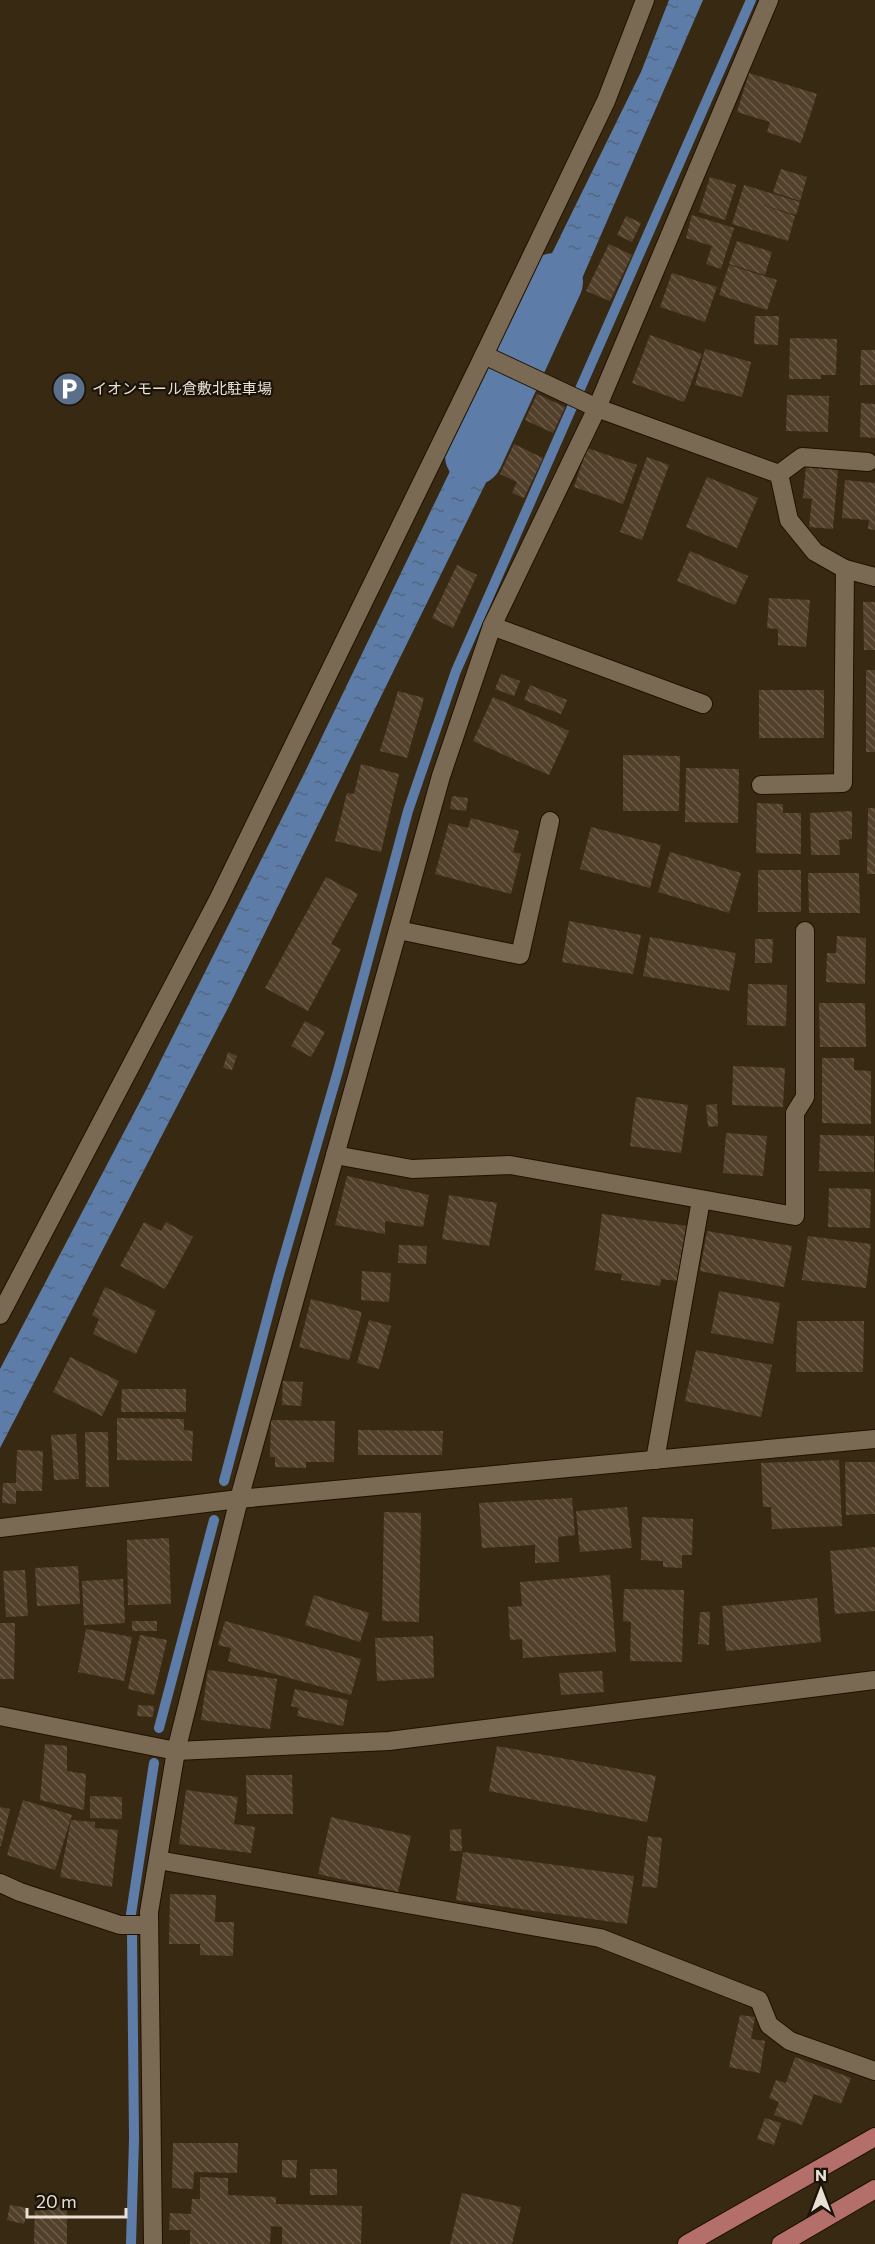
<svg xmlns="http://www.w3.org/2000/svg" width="875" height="2244" font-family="Commissioner,'Noto Sans JP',sans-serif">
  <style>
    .water { fill: url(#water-ripples) }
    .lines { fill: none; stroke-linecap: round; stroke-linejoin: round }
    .stream { stroke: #5d7da8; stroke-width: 10 }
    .river { stroke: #5d7da8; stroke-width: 58 }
    .building { fill: url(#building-back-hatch) }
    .street-casing { stroke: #1f1100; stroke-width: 20 }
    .primary-casing { stroke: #1f1100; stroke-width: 20 }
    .street { stroke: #7b6a53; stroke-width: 18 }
    .primary { stroke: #b56f6a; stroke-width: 18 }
    .labels { text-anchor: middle; stroke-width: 4.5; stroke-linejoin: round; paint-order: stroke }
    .poi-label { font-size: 15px; fill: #e9dfd2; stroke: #1a130a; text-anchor: start }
  </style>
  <defs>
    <pattern id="water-ripples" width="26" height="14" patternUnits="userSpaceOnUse" patternTransform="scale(1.5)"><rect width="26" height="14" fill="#5d7da8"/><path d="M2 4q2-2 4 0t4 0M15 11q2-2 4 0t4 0" fill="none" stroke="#54667e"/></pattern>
    <pattern id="building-back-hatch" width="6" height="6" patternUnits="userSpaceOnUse" patternTransform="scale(1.5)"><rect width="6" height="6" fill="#52402b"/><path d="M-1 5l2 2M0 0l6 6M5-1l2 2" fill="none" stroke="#6b5b49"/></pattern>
  </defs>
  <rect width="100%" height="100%" fill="#382913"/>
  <g class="water">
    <path d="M669,0H703L544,366L506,347L641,72Z"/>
    <path d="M503,381L528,397L229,1006L0,1448V1369L145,1092L305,772L492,384Z"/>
  </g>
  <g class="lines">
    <g class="stream">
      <path d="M224,1481L278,1278L338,1071L408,811L456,671L751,0"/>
      <path d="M159,1728L214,1520"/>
      <path d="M131,1914L154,1763"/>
      <path d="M131,2244L134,2139L132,1934"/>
    </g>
    <path class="river" d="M474,456L554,282"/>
  </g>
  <g class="building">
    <path d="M749,73L817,94L801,143L767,132L770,122L737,112Z"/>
    <path d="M781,169L807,177L800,201L773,192Z"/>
    <path d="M710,177L736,185L725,220L699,212Z"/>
    <path d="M744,185L800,202L796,215L760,204L795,216L788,241L732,224Z"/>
    <path d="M692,215L734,228L721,269L706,264L712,246L686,238Z"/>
    <path d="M626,216L641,223L632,242L617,235Z"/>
    <path d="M737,241L772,252L765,275L729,264Z"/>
    <path d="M609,244L632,255L610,301L586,291Z"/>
    <path d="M729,265L777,280L767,310L719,295Z"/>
    <path d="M672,273L717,287L705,322L660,307Z"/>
    <path d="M755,316H779L778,345L754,344Z"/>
    <path d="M650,335L702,354L684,402L632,383Z"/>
    <path d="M790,338L837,339L836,375H821V379H789Z"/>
    <path d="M705,349L751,362L742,397L695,385Z"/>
    <path d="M861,350H875V385H860Z"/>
    <path d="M537,394L565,407L553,433L525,420Z"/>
    <path d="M787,395L829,396L828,432L786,431Z"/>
    <path d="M861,403L875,404V438L860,437Z"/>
    <path d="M514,444L543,458L524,498L512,493L517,482L500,474Z"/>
    <path d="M587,448L637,465L623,504L574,487Z"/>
    <path d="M647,457L669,465L642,540L620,532Z"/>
    <path d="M806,467L838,470L833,529L809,527L812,499L803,498Z"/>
    <path d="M707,477L758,498L737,548L686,527Z"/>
    <path d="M845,480L875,483V530L868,529L869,520L842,518Z"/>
    <path d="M690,551L748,576L735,605L677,581Z"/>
    <path d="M457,565L477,575L453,628L432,618Z"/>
    <path d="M769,598L810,600L806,647L778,645V629L767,628Z"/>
    <path d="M863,602H875V650H864Z"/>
    <rect x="866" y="670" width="9" height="82"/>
    <path d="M501,674L520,681L514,696L495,689Z"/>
    <path d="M530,685L567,700L561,714L524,700Z"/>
    <rect x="759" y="690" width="65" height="48"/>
    <path d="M398,691L424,698L407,758L380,751Z"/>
    <path d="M493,697L569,731L549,775L473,741Z"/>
    <path d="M623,755L680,756L679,811H623Z"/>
    <path d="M361,764L399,774L381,852L335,841L347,793L354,794Z"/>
    <path d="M686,768L739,769L738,823L685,822Z"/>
    <path d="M452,796L468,798L466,811L450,809Z"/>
    <path d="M757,803L783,804V813H801V854L756,853Z"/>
    <path d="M868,808H875V874H867Z"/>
    <path d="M852,811V839L839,840L840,855H811L810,813Z"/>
    <path d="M471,818L519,831L513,852L521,854L511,894L435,874L449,823L468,828Z"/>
    <path d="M591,827L661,845L650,888L580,869Z"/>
    <path d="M670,852L741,873L729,913L658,892Z"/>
    <rect x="758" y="870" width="43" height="42"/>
    <path d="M808,873H859L860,913H809Z"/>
    <path d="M326,877L358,894L331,944L341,949L308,1011L265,988Z"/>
    <path d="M569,921L641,935L633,974L562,962Z"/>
    <path d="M837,936L866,938L865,984L826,982L827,953H836Z"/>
    <path d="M650,937L736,953L729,991L643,976Z"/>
    <path d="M755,939H773L772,963H755Z"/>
    <path d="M748,984L787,985L786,1026L747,1025Z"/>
    <path d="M819,1003H865L866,1047H820Z"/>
    <path d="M305,1021L325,1032L311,1057L291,1046Z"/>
    <path d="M228,1052L237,1056L232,1070L223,1068Z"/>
    <path d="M822,1058H854V1070L871,1071V1124L822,1123Z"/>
    <path d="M733,1066L785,1068L783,1107L732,1105Z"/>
    <path d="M636,1097L688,1105L681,1153L630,1146Z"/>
    <path d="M717,1104L718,1126L708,1127L706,1105Z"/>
    <path d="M726,1133L767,1136L763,1176L723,1173Z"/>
    <path d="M820,1135L874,1136V1172L819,1171Z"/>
    <path d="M347,1176L429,1195L423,1227L385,1221V1234L335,1225Z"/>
    <path d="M829,1188L871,1189L870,1228L828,1227Z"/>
    <path d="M449,1195L497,1203L489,1246L442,1239Z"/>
    <path d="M602,1214L694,1227L686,1282L661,1279L660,1286L621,1280L622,1274L595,1270Z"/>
    <path d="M144,1222L161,1231L166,1222L193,1237L165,1289L120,1266Z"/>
    <path d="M707,1231L792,1246L784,1287L700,1271Z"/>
    <path d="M808,1236L871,1244L866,1288L802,1280Z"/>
    <path d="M399,1245L427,1246L426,1264L398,1263Z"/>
    <path d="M362,1271L391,1273L389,1302L361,1300Z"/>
    <path d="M105,1287L156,1311L136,1354L93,1334L99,1319L92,1315Z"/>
    <path d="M719,1291L780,1303L773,1344L711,1333Z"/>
    <path d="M311,1299L362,1312L349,1360L299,1347Z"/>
    <path d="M369,1320L391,1326L379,1369L357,1363Z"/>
    <path d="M797,1321H864L863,1372H796Z"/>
    <path d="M696,1350L772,1365L761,1417L685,1401Z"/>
    <path d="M70,1357L119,1381L102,1416L53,1392Z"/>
    <path d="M283,1381L303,1382L301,1406L282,1405Z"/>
    <path d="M122,1389H186V1412H121Z"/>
    <path d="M117,1418L184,1419V1430L193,1431L192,1461L117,1460Z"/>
    <path d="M271,1420L335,1421L334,1462H306V1468L275,1467V1457H270Z"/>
    <path d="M358,1430L443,1431L442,1455H358Z"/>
    <path d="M85,1432H108L109,1487H86Z"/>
    <path d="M76,1434L79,1479L54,1480L51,1435Z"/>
    <path d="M17,1450L43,1451L42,1491H16V1504L2,1503L3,1483H16Z"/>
    <path d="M839,1460L842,1526L772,1529L771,1507H763L761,1463Z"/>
    <path d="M845,1462H875V1514L846,1515Z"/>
    <path d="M572,1498L575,1535L558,1537L559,1562L535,1563V1545L482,1548L479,1503Z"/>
    <path d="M627,1507L632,1548L580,1552L576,1511Z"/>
    <path d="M384,1512L421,1513L419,1622L382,1621Z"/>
    <path d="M642,1517L693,1519L692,1555H682V1568L663,1567V1561L641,1560Z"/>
    <path d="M169,1538L171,1604L128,1605L127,1540Z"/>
    <path d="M875,1547V1611L835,1614L830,1551Z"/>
    <path d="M78,1566L80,1604L37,1606L35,1568Z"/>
    <path d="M25,1570L28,1616L6,1617L3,1571Z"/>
    <path d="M610,1575L616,1652L523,1658L522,1639L510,1640L508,1607L522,1606L520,1582Z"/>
    <path d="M123,1579L125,1623L84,1625L82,1581Z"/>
    <path d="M624,1589L684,1590L682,1662L630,1661L631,1622L623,1621Z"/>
    <path d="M314,1595L369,1613L360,1642L305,1625Z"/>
    <path d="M817,1598L821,1642L726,1651L722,1606Z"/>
    <path d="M700,1612H710L709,1645L698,1644Z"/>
    <rect x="132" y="1621" width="25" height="10"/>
    <path d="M225,1621L361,1659L351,1695L228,1661L231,1648L218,1645Z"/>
    <path d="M0,1623H15L14,1679H0Z"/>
    <path d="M86,1629L132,1637L124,1681L78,1672Z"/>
    <path d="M140,1635L167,1640L154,1695L128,1689Z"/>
    <path d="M433,1636L434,1678L377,1681L375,1638Z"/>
    <path d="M208,1670L277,1679L270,1729L201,1720Z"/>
    <path d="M602,1671L604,1692L561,1695L559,1673Z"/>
    <path d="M295,1689L348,1700L343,1726L297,1716L299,1708L291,1706Z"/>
    <path d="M138,1705L154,1706L153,1717L137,1716Z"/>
    <path d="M45,1744L67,1746V1771L86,1774L84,1810L40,1800Z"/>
    <path d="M497,1746L656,1776L647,1822L489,1791Z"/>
    <path d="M246,1775H292L293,1814H247Z"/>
    <path d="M186,1790L238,1797L234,1824L255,1827L251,1853L179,1844Z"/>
    <path d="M90,1796L122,1797V1819L90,1818Z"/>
    <path d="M23,1800L72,1815L55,1870L7,1855Z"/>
    <path d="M0,1807L10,1809L1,1846H0Z"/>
    <path d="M331,1817L411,1836L398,1892L318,1874Z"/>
    <path d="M71,1820L95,1822V1828L118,1830L112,1887L60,1877Z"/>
    <path d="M461,1829L462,1851H450V1830Z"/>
    <path d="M648,1836L662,1838L657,1888L642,1886Z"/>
    <path d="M463,1852L634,1876L627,1924L456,1900Z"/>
    <path d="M170,1894L216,1895L215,1922H234L233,1956L200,1955V1944H169Z"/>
    <path d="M740,2015L755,2017L751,2039L765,2041L760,2073L729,2067Z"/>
    <path d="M795,2057L851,2078L841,2104L814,2094L802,2125L774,2115L779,2102L769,2098L776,2080L786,2083Z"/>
    <path d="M765,2118L781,2123L774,2145L757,2139Z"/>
    <path d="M173,2143H238L237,2173L194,2172L193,2189L172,2188Z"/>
    <path d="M282,2160H297L296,2178L282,2177Z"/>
    <rect x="310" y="2169" width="27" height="26"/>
    <path d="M200,2177L228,2178V2195L276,2197V2204L362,2206L361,2244H282V2227L271,2226L270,2244H190V2230H169L170,2213L191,2214L192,2199H200Z"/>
    <path d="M462,2193L521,2207L512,2244H450Z"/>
    <path d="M35,2204L67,2205V2244H34Z"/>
    <path d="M10,2205L28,2208L24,2224L7,2220Z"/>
  </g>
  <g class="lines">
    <defs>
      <g id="street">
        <path d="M484,355L597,408L779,474L789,520L815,552L845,569L875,577"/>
        <path d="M779,474L802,457L868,462"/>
        <path d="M492,626L703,704"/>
        <path d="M761,785L843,783L845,569"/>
        <path d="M398,930L520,955L550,821"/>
        <path d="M335,1155L412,1169L510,1165L795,1216V1113L805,1097V931"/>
        <path d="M0,1315L218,900L484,355L606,101L645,0"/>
        <path d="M655,1460L701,1200"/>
        <path d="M0,1528L239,1499L875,1439"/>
        <path d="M0,1716L176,1751L389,1741L875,1680"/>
        <path d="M158,1860L600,1938L759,2000L769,2025L790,2041L875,2071"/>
        <path d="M0,1883L20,1892L120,1925H149"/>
        <path d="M153,2244L149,1912L176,1751L239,1499L441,776L492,626L597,408L769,0"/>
      </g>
      <g id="primary">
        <path d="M687,2244L875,2137"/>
        <path d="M781,2244L875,2189"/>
      </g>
    </defs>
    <use href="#street" class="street-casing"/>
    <use href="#primary" class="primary-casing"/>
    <use href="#street" class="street"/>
    <use href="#primary" class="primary"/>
  </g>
  <defs>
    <symbol id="parking-disc" viewBox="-11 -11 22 22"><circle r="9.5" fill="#5c6f8a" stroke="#1a130a"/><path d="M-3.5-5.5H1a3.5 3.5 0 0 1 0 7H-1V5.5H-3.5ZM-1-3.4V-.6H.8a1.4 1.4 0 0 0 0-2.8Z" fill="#fff"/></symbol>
  </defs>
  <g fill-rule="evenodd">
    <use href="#parking-disc" x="50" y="370" width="38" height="38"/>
  </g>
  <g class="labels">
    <g class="poi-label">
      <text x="92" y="394">イオンモール倉敷北駐車場</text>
    </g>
  </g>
  <g transform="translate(821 2190)" stroke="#1a130a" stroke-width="4.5" paint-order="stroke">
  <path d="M0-4.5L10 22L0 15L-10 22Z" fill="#e9dfd2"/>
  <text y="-9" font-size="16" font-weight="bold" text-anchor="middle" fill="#e9dfd2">N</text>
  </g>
  <path d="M27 2208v9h99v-9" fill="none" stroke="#e9dfd2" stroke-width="3"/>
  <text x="36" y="2208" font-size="18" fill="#e9dfd2" stroke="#1a130a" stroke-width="4.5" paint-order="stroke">20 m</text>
</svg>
